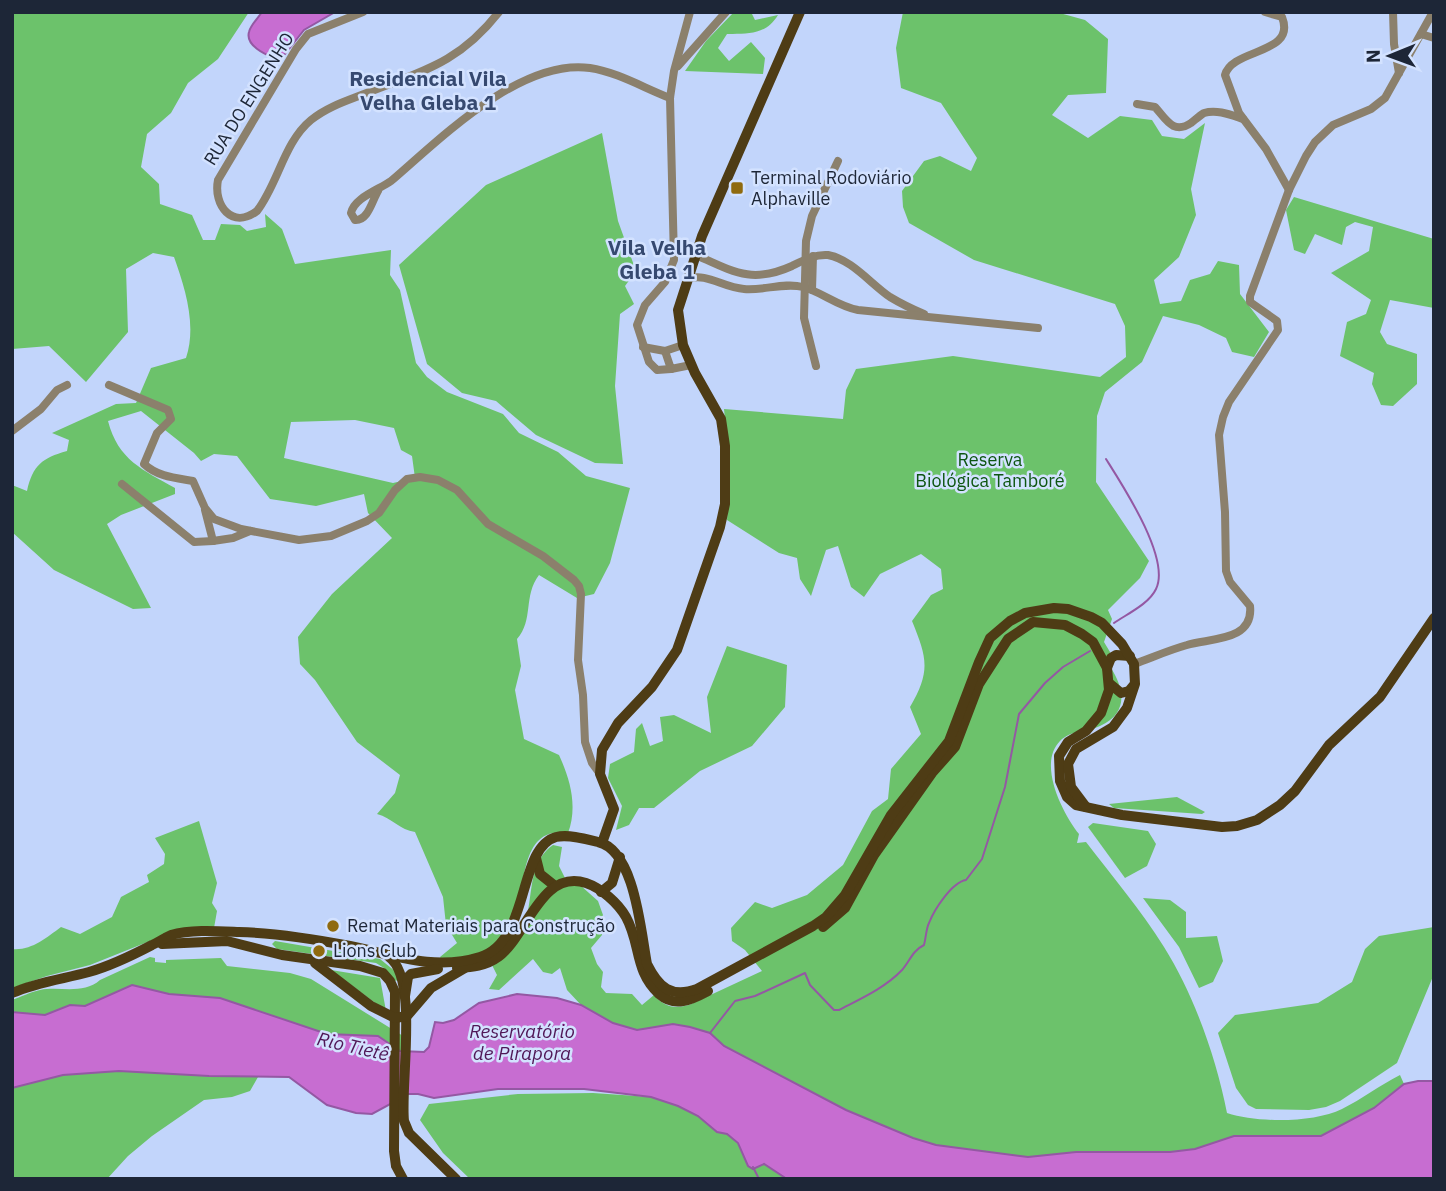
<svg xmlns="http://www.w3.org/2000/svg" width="1446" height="1191" font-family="'IBM Plex Sans',sans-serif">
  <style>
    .green { fill: #6cc26b; fill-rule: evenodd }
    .water { fill: #c76dd1; stroke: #9458a3; stroke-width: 2 }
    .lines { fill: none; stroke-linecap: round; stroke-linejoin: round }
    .stream { stroke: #9458a3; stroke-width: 2 }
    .minor { stroke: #8b806c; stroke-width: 8 }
    .major { stroke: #4e3c15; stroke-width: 10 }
    .poi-dot { fill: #8f6a0f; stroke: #d3e2ff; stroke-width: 2.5 }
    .labels { text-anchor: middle; stroke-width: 5; stroke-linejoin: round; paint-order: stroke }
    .street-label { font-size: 18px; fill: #1d2637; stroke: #d3e2ff }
    .poi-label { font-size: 18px; fill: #1d2637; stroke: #d3e2ff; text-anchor: start }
    .park-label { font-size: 18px; fill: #0e5612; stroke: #d3e2ff }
    .water-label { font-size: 19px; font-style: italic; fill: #501757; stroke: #d3e2ff }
    .quarter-label { font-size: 21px; font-weight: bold; fill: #364970; stroke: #d3e2ff }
  </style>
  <rect width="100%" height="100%" fill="#c2d5fb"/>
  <g class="green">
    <path d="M12,12H249L218,59L188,83L171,113L147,134L141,167L159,184L160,204L192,215L203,240H215L221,224L240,225L247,231L266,227L265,214L282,229L295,264L391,250L390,275L400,290L416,363L427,377L447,392L503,414L519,433L558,452L586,476L630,488L610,563L594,594L577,598L539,575C523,596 534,620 517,639L521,666L515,690L524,739L559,755C570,779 578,806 568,833C518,825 526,891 515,921C512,931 504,941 499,950L443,962L440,957L457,943L446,925L443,897L415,832C400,830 392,818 377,814L395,793L400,775L357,742L315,680L300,664L298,637L332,594L392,538L368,513L364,494L316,506L270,499L237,456L214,454L201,461L194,453L141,411L108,421C118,460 143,470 175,488V494L121,515L107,524L151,608L133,609L54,570L12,532V485L27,491C33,465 42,458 67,451L69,440L52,433L116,404L136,403L151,368L186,358C197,325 185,288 174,257L153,253L126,269L128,332L86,382L49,346L12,349ZM355,420L394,428L401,450L412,456L415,478L393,483L284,458L291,422Z"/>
    <path d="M734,12H751L755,20L778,15C766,35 748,34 727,34L718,48L729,61L751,42L765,58L763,74L685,71L706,41Z"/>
    <path d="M903,12H1056L1085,20L1108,39L1106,93L1068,95L1052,115L1088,138L1120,116L1152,120L1162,136L1184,139L1205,123L1191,189L1196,215L1179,257L1154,280L1160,304L1181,301L1190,280L1210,274L1218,261L1239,265L1240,294L1269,332L1254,357L1232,352L1226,338L1199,325L1163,316L1142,362L1105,392L1097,416L1096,482L1149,561L1140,578L1108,610L1112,619L1104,642L1113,657L1111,668C1125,690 1128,713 1100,726C1087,732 1071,730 1060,741C1037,764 1063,814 1079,834L1077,843L1086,842C1112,876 1141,910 1164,947C1194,995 1216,1057 1227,1113C1258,1123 1313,1123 1342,1109C1362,1099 1380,1085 1400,1075L1404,1084L1374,1108L1321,1136H1234L1195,1149L1170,1152H1076L1028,1157L936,1145L913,1138L846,1110L724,1046L710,1033L690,1027L673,1024L637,1030L613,1023L581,1005L567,990L560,968L552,974L543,972L533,959L499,990L489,989L497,975L492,965C549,935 514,872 553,845L562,847L559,866L568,884L580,885L598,901L603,915L602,935L591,948L597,964L603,972L601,987L606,993L632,994L642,1005L654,995C665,1007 673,1009 689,1005L762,971L745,950L732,941L731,928L755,902L772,908L807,895L843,865L872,811L888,799L891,769L921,734L910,707C931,671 927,658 912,621L931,595L943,589L941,569L921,554L880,574L864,597L851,587L838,546L826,550L811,596L800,579L797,558L779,553L727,520L730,469L724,409L843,419L846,390L856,369L953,356L1100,377L1126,357L1125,326L1115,304L974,260L909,223L903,207L902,191L924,161L940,156L971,171L977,158L941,103L901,88L896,48Z"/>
    <path d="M602,133L618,221L636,271L625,286L634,304L620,314L615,386L623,464L595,463L536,435L496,401L462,393L427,364L399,265L486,185Z"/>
    <path d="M1294,197L1434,239V308L1390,300L1380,332L1387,344L1417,354V384L1393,406L1381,405L1372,384L1374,373L1340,356L1347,322L1366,314L1371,300L1331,273L1369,251L1373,227L1355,222L1346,227L1342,245L1315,234L1305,254L1294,250L1286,210Z"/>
    <path d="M727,646L787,665L785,707L752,746L700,771L654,808H639L629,825L616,830L622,806L608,778L610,764L634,752L636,729L642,723L650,746L663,741L660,717L674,715L711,733L707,697Z"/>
    <path d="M1177,797L1205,812L1202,814L1114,808L1109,804Z"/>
    <path d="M199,821L217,883L212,903L217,911L214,928L150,941L90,965L47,976L12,988V949C31,951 46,938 61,927L80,934L112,917L121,897L149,882L147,875L164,864L165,854L155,838Z"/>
    <path d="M1093,823L1148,831L1156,844L1147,866L1125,878L1088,827Z"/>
    <path d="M1143,898L1170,900L1186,912V938L1217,936L1223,961L1213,982L1199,988L1179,947Z"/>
    <path d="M1434,927V974L1397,1063L1340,1101L1326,1107L1309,1110L1256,1109L1248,1105L1236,1088L1218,1033L1235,1015L1318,1003L1352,982L1365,949L1379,936Z"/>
    <path d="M275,941L380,959L396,972L399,980L394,981L384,968L376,963L277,949L272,944Z"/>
    <path d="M150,957L155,958V962L166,963V960L221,958L227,966L290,973L311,979L408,1039V1051H400L378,1036L327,1034L220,998L169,994L132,985L85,1006L70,1005L45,1015L12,1012V1000C21,997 30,992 40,990C60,986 83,995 100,980Z"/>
    <path d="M331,970L380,978L386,1011Z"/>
    <path d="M119,1071L258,1077L250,1091L232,1097L204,1100L152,1136L128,1156L107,1179H12V1088L63,1075Z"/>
    <path d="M593,1093L651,1097L678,1106L698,1116L717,1132L727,1134L738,1143L748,1166L764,1164L787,1179H470L443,1153L420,1120L429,1104L518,1094Z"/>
  </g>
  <g class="water">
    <path d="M262,12H335L304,30L285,54L276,59C267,55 245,46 249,32C250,26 258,18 262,12Z"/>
    <path d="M132,985L169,994L220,998L327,1034L378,1036L400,1051L424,1052L429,1047L435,1022L443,1023L454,1020L479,1003L517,994L557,998L581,1005L613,1023L637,1030L673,1024L690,1027L710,1033L724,1046L846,1110L913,1138L936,1145L1028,1157L1076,1152H1170L1195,1149L1234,1136H1321L1374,1108L1404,1084L1418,1081H1434V1179H787L764,1164L753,1169L748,1166L738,1143L727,1134L717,1132L698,1116L678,1106L651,1097L584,1089H498L434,1098L418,1094H398L394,1102L372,1114L356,1113L327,1105L289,1077L209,1076L119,1071L63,1075L12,1088V1012L45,1015L70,1005L85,1006Z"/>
  </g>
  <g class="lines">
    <g class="stream">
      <path d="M1106,459C1123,486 1171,559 1156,589C1149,604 1127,614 1114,623"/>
      <path d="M710,1033L735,1001L755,996L805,973L810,985L834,1010H839C860,999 885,988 902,970C910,961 912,951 924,945C926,938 926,929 929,923C934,910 952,882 966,880L982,859L1005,787L1019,714L1045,683L1063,667L1090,651"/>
      <path d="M753,1167L759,1179"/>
    </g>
    <g class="minor">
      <path d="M363,12L308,34L296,49L218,180C213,205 232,230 257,211C278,184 284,142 311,120C327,107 346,101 364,94C422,71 458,64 499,12"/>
      <path d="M1265,12L1282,17C1297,55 1232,48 1225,75L1239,113L1266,149L1289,190"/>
      <path d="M1393,12L1394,44L1399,73"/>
      <path d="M1421,34L1434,38"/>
      <path d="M678,66L726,12"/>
      <path d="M1137,104L1155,107C1166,119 1173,135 1191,123C1195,120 1199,116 1204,113C1217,109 1231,115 1243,119"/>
      <path d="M378,191C372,201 368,221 355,220L351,213C354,198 378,190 391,181C439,140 520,58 590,68C617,72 644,88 670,98"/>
      <path d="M696,255C734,272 752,284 792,266C804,260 815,254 828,255C851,259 871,284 890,297C900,303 912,309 924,314"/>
      <path d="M687,279C707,272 723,288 744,289C763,291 784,282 803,287C822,292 837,306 858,310L1038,328"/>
      <path d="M812,290L813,256"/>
      <path d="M683,345L665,351L671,369L691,365"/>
      <path d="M643,347L665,351"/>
      <path d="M816,366L804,318L806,241L812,216L838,161"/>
      <path d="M671,369L657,370L649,362L637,325L645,305L665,282L674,260L670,98L674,71L690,12"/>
      <path d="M109,385L168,410L171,419L157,433L144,464C158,477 176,478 193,481L205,508L214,519L241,529L299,540L331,536L367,521L379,513L395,490L407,479L420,477L438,480L457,490L488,524L543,556L574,580L579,586L581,594L578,660L583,695L585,742L592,763L600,774"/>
      <path d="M12,431L41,409L57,390L67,385"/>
      <path d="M122,484L194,542L213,541"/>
      <path d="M205,510L213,541L233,538L250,531"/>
      <path d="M1134,664C1151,658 1169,650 1187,645C1209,638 1254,642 1250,606L1230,582L1226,571L1225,512L1219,435L1223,417L1229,402L1278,330L1277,321L1250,302V296L1289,190L1306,156L1315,142L1333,125L1371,109L1385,98L1433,12"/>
    </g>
    <g class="major">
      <path d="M1107,668L1111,658L1116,655L1130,656"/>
      <path d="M1109,683L1121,693L1129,691L1134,685"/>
      <path d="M602,843L614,809L600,774L602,750L618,723L652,687L677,650L720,527L725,504V446L721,419L695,373L683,345L678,310L702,236L800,12"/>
      <path d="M536,858L540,874L555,886"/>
      <path d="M601,892L612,883L620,857"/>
      <path d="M823,927L845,908L874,855L932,773L955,747L979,684L1008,639L1033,622L1065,625L1082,634L1093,642L1107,668L1109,690L1101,713L1086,731L1068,742L1059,756L1060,781L1067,797L1076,805L1122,815L1222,827L1237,826L1257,820L1280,805L1295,791L1329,745L1380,697L1434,618"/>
      <path d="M162,944L227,941L282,955L360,966L383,973L390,981L395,992L394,1151L396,1166L403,1179"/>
      <path d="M389,957C419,978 400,1084 404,1121L409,1133L456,1179"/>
      <path d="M315,963L371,1006L395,1018L407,1016L431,988L465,968"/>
      <path d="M457,968C472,967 486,966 498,957C526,938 541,868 586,883C601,888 618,903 626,917C641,944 634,971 659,994C675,1008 691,1000 708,991"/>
      <path d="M12,993C37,982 63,979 89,972C110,966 133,955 152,945C159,942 164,938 171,935C191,929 218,931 239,932C276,933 314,939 350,946C393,955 435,971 480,957C531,941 517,848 556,837C569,834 586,839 598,842C635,850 641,933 647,964C659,988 671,998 697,989L813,926L826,917L845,895L891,815L949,741L979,662L990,638L1010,621L1025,613L1054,608L1068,609L1091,617L1102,623L1122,644L1134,664L1135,684L1127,708L1113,727L1076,749L1068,764L1071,787L1086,807"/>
      <path d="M405,996L408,977L411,974L438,969"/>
    </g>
  </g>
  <g class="poi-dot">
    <rect x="730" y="181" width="14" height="14" rx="3.5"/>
    <circle cx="333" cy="926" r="7"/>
    <circle cx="319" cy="951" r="7"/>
  </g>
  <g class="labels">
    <g class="street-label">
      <text transform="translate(249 99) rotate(-58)" y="6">RUA DO ENGENHO</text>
    </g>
    <g class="poi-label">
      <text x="751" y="184">Terminal Rodoviário<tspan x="751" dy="21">Alphaville</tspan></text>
      <text x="347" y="932">Remat Materiais para Construção</text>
      <text x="333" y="957">Lions Club</text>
    </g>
    <g class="park-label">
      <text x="990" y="466">Reserva<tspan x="990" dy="21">Biológica Tamboré</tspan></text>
    </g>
    <g class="water-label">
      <text x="522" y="1038">Reservatório<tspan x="522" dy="22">de Pirapora</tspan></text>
      <text transform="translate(353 1046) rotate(13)" y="7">Rio Tietê</text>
    </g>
    <g class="quarter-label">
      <text x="428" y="86">Residencial Vila<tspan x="428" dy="24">Velha Gleba 1</tspan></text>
      <text x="657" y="255">Vila Velha<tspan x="657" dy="24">Gleba 1</tspan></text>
    </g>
  </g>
  <rect width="1446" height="1191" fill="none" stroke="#1d2637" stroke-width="28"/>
  <g transform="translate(1390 56) rotate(269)" stroke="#d3e2ff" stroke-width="5" paint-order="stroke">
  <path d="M0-5L12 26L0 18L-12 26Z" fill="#1d2637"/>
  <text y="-10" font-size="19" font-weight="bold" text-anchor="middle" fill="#1d2637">N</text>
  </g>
</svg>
